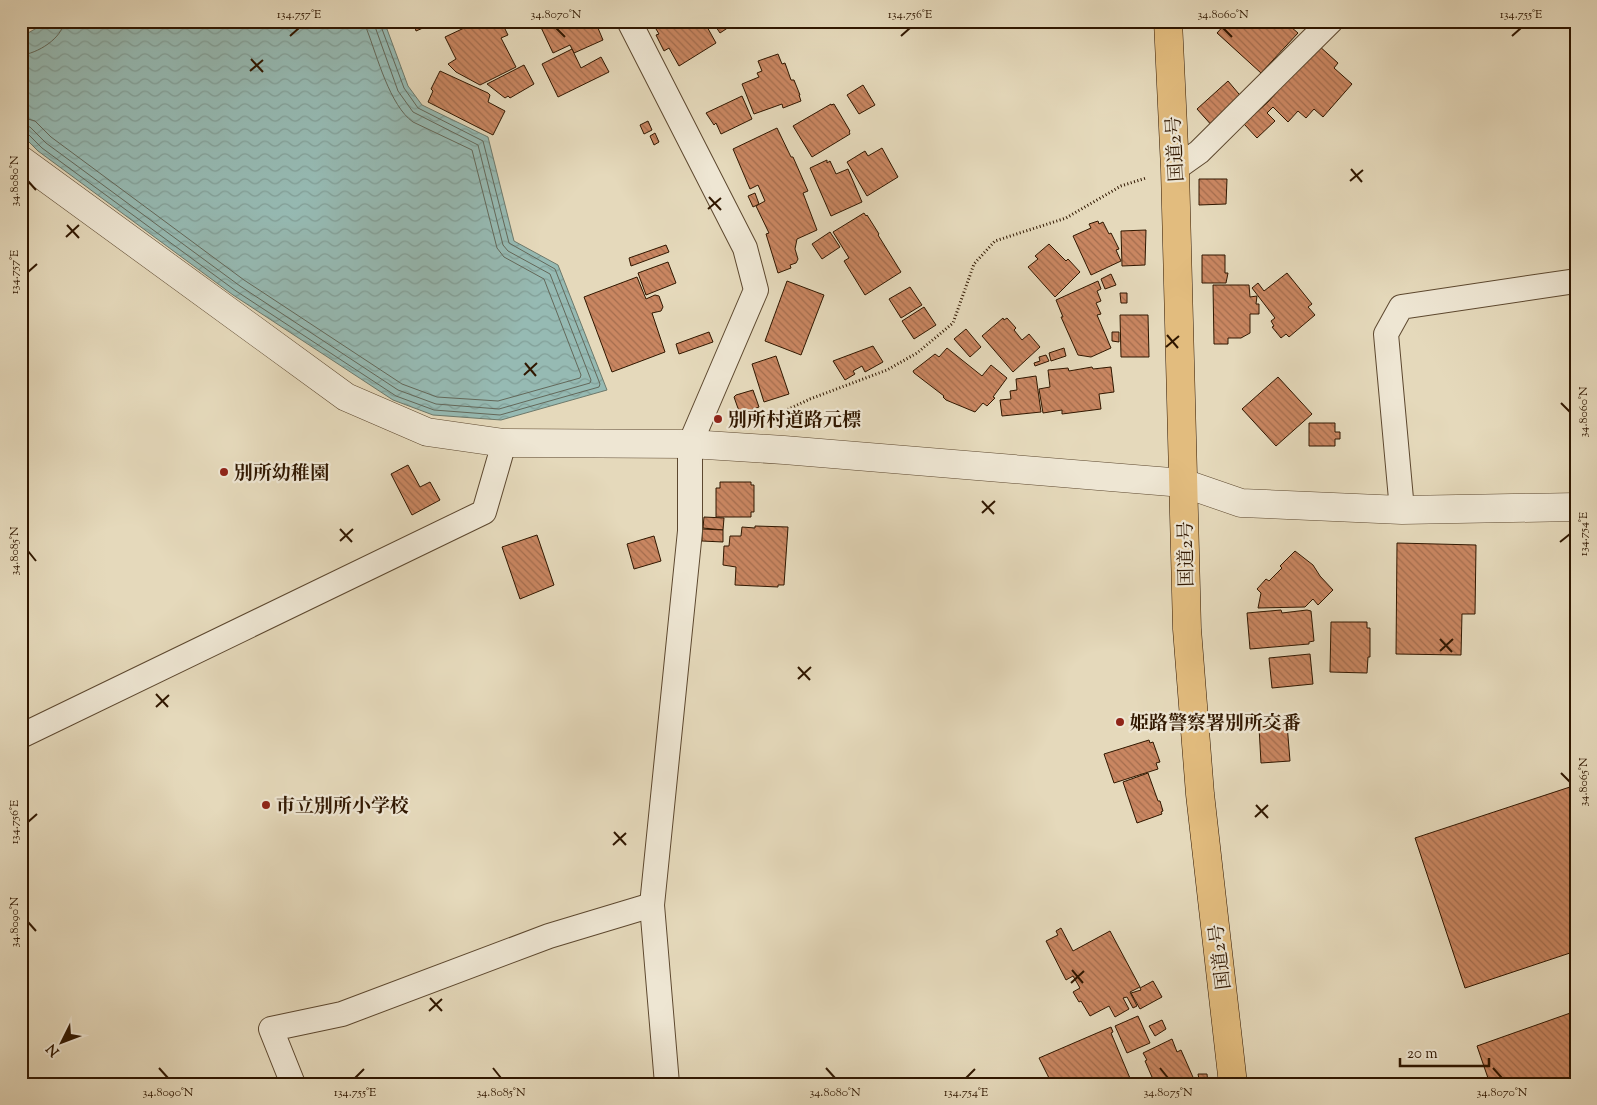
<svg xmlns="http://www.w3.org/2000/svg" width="1597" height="1105" font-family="'Sorts Mill Goudy','Noto Serif JP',serif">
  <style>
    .water { fill: url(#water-waves); stroke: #6d796b }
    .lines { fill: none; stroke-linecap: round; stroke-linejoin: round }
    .shore { stroke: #63685a; stroke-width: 1 }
    .building { fill: url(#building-back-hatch); stroke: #301700 }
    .minor-casing { stroke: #5d482f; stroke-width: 26 }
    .tertiary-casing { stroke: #5d482f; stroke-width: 29 }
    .trunk-casing { stroke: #301700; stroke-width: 29 }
    .path { stroke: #301700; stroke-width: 3; stroke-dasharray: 1 2.5; stroke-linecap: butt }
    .minor { stroke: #eee6d3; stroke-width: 24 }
    .tertiary { stroke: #eee6d3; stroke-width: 28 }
    .trunk { stroke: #e2bc7e; stroke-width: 28 }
    .ticks { fill: none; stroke: #301700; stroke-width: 2 }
    .poi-dot { fill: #8f2418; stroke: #eee6d3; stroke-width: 2 }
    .labels { text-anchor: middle; stroke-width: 4.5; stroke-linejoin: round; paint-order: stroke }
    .street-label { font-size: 19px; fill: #301700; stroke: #eee6d3 }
    .poi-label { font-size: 19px; font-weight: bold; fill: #301700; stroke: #eee6d3; text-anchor: start }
    .neatline { fill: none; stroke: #301700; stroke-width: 2 }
    .ticks-label { font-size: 12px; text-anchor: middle; fill: #301700 }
  </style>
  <defs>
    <pattern id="water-waves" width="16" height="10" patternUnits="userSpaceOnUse" patternTransform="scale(1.25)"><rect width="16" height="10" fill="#96bab3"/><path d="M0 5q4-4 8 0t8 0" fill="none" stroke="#829f98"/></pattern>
    <pattern id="building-back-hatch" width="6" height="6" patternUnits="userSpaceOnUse" patternTransform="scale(1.25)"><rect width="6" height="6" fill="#c98661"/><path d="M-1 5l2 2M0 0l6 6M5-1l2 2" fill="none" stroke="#a46d4e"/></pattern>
  </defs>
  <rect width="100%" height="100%" fill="#e5d9bb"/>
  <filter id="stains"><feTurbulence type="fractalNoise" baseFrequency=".004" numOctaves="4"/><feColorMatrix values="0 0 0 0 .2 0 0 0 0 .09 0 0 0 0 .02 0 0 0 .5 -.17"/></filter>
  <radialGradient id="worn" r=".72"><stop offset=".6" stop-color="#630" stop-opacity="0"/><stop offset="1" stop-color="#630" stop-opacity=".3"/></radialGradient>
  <path class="water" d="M49,21H384L408,86L422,105L488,137L514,241L558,265L607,390L501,420L433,415L393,400L233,295L38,151L21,134V37Z"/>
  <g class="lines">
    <g class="shore">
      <path d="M21,55C37,54 63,38 64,21"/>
      <path d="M21,117L35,121L51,137L244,280L402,384L437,397L498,401L580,378L581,375L544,279L504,257L497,248L472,150L413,122C390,106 377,56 367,30L365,21"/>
      <path d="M21,125L30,127L46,143L240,286L398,390L436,404L499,409L590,383L591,380L550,274L508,251L503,245L478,145L413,112L398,91L373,21"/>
      <path d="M21,131L26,132L42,148L236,291L396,396L434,410L500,415L599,387L600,384L555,269L509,243L483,141L418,108L404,88L379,21"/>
    </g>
  </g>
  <g class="building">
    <path d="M409,21H439L416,31L415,27L412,28Z"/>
    <path d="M479,21H494L496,26L502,23L508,35L501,38L516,67L480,85L456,72L448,64L456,59L445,37Z"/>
    <path d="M538,21H595L603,40L574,53L570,45L553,53Z"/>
    <path d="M669,21H696L700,28L706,25L716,43L679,66L669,48L664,51L656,35L659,34L656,29Z"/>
    <path d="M712,21H738L720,33Z"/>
    <path d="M1223,21H1284L1298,33L1261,73L1217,33L1226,23Z"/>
    <path d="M1318,45L1338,63L1334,68L1352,84L1323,117L1314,109L1306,118L1298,111L1288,122L1273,107L1267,113L1275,121L1257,138L1244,124L1268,102L1277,92L1275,90Z"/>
    <path d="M572,49L581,68L601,57L609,72L558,97L542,64Z"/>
    <path d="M778,54L782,64L785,63L791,80H794L800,95H799L801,101L783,108L782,104L754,114L742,84L759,77L757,73L762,71L758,61Z"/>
    <path d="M524,65L534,84L510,98L508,96L505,98L487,84Z"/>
    <path d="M440,71L488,93L490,95L488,102L505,111L493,135L428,102L433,91L431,89Z"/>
    <path d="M1228,81L1244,100L1214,128L1197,109Z"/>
    <path d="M863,85L875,105L859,114L847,95Z"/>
    <path d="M742,96L752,119L721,134L716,123L714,125L706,113Z"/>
    <path d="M831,104V105L834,104L850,131L849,132L850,134L812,157L793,126Z"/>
    <path d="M648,121L652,130L644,134L640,125Z"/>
    <path d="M777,128L791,157H793L808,191L803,193L817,230L797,239L795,249L798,259L796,263L790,265L791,268L778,273L766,234L769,233L756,206L765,201L758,185L750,189L733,149Z"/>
    <path d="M655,133L659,142L654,145L650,136Z"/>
    <path d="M882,148L898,177L867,196L847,162L865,151L868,156Z"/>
    <path d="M827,160V163L830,161L836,174L848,169L862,202L831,216L810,168Z"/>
    <path d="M1199,179H1227L1226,204L1199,205Z"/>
    <path d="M755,193L759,204L753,207L748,196Z"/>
    <path d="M864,213L866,216L867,215L879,234L878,235L901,272L865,295L844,261L849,258L833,232Z"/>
    <path d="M1098,221L1099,224L1103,222L1109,234L1111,233L1119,249L1116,250L1121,261L1091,275L1073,236L1091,228L1089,224Z"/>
    <path d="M1146,230L1145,265L1122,266L1121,231Z"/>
    <path d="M830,232L840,247L822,259L812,244Z"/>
    <path d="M1049,244L1066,261L1068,259L1080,272L1055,297L1028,267L1038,259L1035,256Z"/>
    <path d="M666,245L669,252L631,266L629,258Z"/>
    <path d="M1202,255H1225V273H1228L1226,283H1202Z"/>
    <path d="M668,262L676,283L646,295L638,273Z"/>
    <path d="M1287,273L1312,304L1308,307L1315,315L1289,337L1286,334L1281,338L1272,327L1274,326L1271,321L1275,318L1252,288L1258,283L1264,291Z"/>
    <path d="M1111,274L1116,285L1105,289L1101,279Z"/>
    <path d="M637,277L646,299L655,295L659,296L663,307L661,311L652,313L665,352L612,372L584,297Z"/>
    <path d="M787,281L824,295L801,355L765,341Z"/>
    <path d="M1098,281L1101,289L1097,291L1101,301L1096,303L1101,314L1097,315L1111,348L1091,357L1078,355L1061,317H1063L1056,300Z"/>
    <path d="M1213,285H1249L1250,297L1257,296L1256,304H1259V314H1250V333L1241,338H1228V344H1214Z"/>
    <path d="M910,287L922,305L901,318L889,299Z"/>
    <path d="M1120,293H1127V303H1121Z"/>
    <path d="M924,307L936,325L914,339L902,321Z"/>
    <path d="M1120,315H1148L1149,357H1121Z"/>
    <path d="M1003,318L1004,320L1007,318L1016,328L1014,330L1022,340L1029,334L1040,347L1013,372L982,336Z"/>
    <path d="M966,329L981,347L970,357L954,339Z"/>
    <path d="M709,332L713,342L679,354L676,344Z"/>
    <path d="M1112,332H1119V342L1112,341Z"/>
    <path d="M873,346L883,362L865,372L862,366L853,371L855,374L845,380L833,361Z"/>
    <path d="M947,348L982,376L991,365L1007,378L993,397L995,398L987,406L983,403L975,412L946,400L943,397L944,396L914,373L913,371L935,354L939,357Z"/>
    <path d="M1064,348L1066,356L1051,361L1049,353Z"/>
    <path d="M1046,355L1049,361L1035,366L1034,363L1040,361L1039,357Z"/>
    <path d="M776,356L789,394L764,402L752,364Z"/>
    <path d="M1092,367L1093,369L1111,367L1114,392L1099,394L1101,409L1062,414V410L1043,413L1039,389L1050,387L1048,370L1068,368L1069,371Z"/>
    <path d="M1036,376L1041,412L1002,416L1000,400L1011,399L1010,391L1017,390L1016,379Z"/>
    <path d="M1278,377L1312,414L1276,446L1242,409Z"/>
    <path d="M753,390L759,407L740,414L734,397L736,395Z"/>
    <path d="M1309,423H1335V432H1340V439H1335V446H1309Z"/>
    <path d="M408,465L420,487L430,482L440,500L412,515L391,474Z"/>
    <path d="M720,482H751V485H754V512H751V517H716V488H720Z"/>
    <path d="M704,517L724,518L723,530L703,528Z"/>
    <path d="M755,526L788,527L784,585H778V587L735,585L736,567L723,565L724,546H729L730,536H741L742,527L755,528Z"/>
    <path d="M702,529L723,530V542L702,541Z"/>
    <path d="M537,535L554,585L520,599L502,547Z"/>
    <path d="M654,536L661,561L634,569L627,544Z"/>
    <path d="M1397,543L1476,545L1475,614H1462L1461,655L1396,654Z"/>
    <path d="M1295,551L1313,565L1320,576L1333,590L1318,605L1313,599L1305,607L1258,608L1261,593L1257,589L1266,579L1269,581L1282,568L1280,566Z"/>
    <path d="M1281,610L1282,613L1307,610L1311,611L1314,641L1309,642V644L1250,649L1247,613Z"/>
    <path d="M1331,622H1367V628H1370V657H1368L1367,673L1330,672Z"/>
    <path d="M1310,654L1313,684L1272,688L1269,658Z"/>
    <path d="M1287,724L1290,761L1261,763L1259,727Z"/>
    <path d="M1576,726V746L1570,728Z"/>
    <path d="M1149,740L1150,743L1153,742L1160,762L1156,763L1158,769L1114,783L1104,754Z"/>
    <path d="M1148,773L1158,801H1160L1163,811L1161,812L1162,814L1137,823L1123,782Z"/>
    <path d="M1576,785V951L1465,988L1415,838Z"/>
    <path d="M1061,928L1073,951L1110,931L1140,987L1130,992L1137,1006L1133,1008L1127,997L1123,998L1129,1009L1115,1017L1109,1006L1090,1016L1081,1001L1079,1002L1073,992L1080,988L1073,976L1066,980L1046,941L1058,935L1056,931Z"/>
    <path d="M1153,981L1162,997L1140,1009L1131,993L1141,990L1140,988Z"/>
    <path d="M1576,1011V1084H1490L1477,1046Z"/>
    <path d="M1138,1016L1150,1043L1127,1053L1115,1026Z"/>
    <path d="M1162,1020L1166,1029L1155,1036L1149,1026Z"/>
    <path d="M1111,1027L1113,1032L1111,1033L1132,1083L1052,1084L1039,1058Z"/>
    <path d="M1172,1039L1177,1052L1181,1050L1196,1084H1155L1145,1061L1147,1060L1143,1053Z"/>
    <path d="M1198,1074H1207L1208,1084H1200Z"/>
  </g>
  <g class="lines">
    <defs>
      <g id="minor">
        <path d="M629,21L745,248L756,290L690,444V531L652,905L667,1084"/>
        <path d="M1175,169L1199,152L1331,21"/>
        <path d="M1402,510L1386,334L1401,307L1576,281"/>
        <path d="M21,736L484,512L504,443"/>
        <path d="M293,1084L271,1029L342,1014L549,936L652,905"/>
      </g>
      <path id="tertiary" d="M21,160L346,397L427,432L504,443L690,444L784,450L1183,483L1241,503L1402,510L1576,507"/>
      <path id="trunk" d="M1168,21L1175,169L1187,629L1200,794L1233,1084"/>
    </defs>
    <use href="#minor" class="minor-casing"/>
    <use href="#tertiary" class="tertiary-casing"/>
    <use href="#trunk" class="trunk-casing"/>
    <path class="path" d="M781,422L780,413L810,399L887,370L917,353L953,323L974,264L995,241L1066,218L1121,186L1146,178"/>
    <use href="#minor" class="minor"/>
    <use href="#tertiary" class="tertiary"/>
    <use href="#trunk" class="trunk"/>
  </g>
  <path class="ticks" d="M556,28L565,37M1223,28L1232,37M290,36L299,28M901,36L910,28M1512,36L1521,28M251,59L263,72M250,71L263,60M1351,169L1362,182M28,181L36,190M1350,181L1363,170M709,197L721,210M708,209L721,198M67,225L79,238M66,237L79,225M28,272L37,264M1167,335L1178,348M1166,347L1179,336M525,363L536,376M524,375L537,363M1561,403L1570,412M982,501L994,514M982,513L995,501M340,529L352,542M340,541L353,529M1560,542L1570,534M28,551L36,561M1440,639L1452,652M1440,651L1453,639M798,667L810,680M798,679L811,667M156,694L168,707M156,707L169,695M1561,773L1570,782M1256,805L1268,818M1255,817L1268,805M28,822L37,814M614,832L626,845M613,845L626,833M28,922L36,931M1072,970L1083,983M1071,983L1084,971M430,998L442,1011M429,1011L442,999M159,1068L168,1078M493,1068L501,1078M826,1068L835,1078M1160,1068L1168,1078M1493,1068L1502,1078M355,1078L364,1069M966,1078L975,1069"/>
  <g class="poi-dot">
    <circle cx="718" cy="419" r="5"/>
    <circle cx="224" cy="472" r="5"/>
    <circle cx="1120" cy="722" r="5"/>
    <circle cx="266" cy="805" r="5"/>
  </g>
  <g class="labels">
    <g class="street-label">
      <text transform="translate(1174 149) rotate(-93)" y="7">国道2号</text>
      <text transform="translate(1185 554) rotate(-91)" y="7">国道2号</text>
      <text transform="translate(1219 957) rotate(-97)" y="7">国道2号</text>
    </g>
    <g class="poi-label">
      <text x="728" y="426">別所村道路元標</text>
      <text x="234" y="479">別所幼稚園</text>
      <text x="1130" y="729">姫路警察署別所交番</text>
      <text x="276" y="812">市立別所小学校</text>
    </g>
  </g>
  <rect width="1597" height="1105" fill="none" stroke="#e5d9bb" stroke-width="55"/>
  <g transform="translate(62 1042) rotate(228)" stroke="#eee6d3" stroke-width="4" paint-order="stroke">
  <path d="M0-4L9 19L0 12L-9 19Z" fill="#301700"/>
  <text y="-8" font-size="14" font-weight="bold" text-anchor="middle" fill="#301700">N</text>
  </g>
  <path d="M1400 1058v8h89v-8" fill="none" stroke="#301700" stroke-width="2.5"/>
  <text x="1407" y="1058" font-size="15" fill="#301700" stroke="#eee6d3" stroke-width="4" paint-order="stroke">20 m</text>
  <rect x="28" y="28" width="1542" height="1050" class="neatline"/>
  <g class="ticks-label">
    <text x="299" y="18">134.757°E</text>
    <text x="556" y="18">34.8070°N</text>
    <text x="910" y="18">134.756°E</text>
    <text x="1223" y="18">34.8060°N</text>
    <text x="1521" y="18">134.755°E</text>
    <text transform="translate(14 181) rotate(-90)" y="4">34.8080°N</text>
    <text transform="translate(14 272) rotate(-90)" y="4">134.757°E</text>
    <text transform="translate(1583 412) rotate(-90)" y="4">34.8060°N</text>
    <text transform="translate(1583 534) rotate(-90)" y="4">134.754°E</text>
    <text transform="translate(14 551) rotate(-90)" y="4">34.8085°N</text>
    <text transform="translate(1583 782) rotate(-90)" y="4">34.8065°N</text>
    <text transform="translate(14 822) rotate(-90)" y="4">134.756°E</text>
    <text transform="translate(14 922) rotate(-90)" y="4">34.8090°N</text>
    <text x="168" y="1096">34.8090°N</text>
    <text x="355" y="1096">134.755°E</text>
    <text x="501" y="1096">34.8085°N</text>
    <text x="835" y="1096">34.8080°N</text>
    <text x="966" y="1096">134.754°E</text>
    <text x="1168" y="1096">34.8075°N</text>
    <text x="1502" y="1096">34.8070°N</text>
  </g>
  <rect width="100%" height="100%" filter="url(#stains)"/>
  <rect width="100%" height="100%" fill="url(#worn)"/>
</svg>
